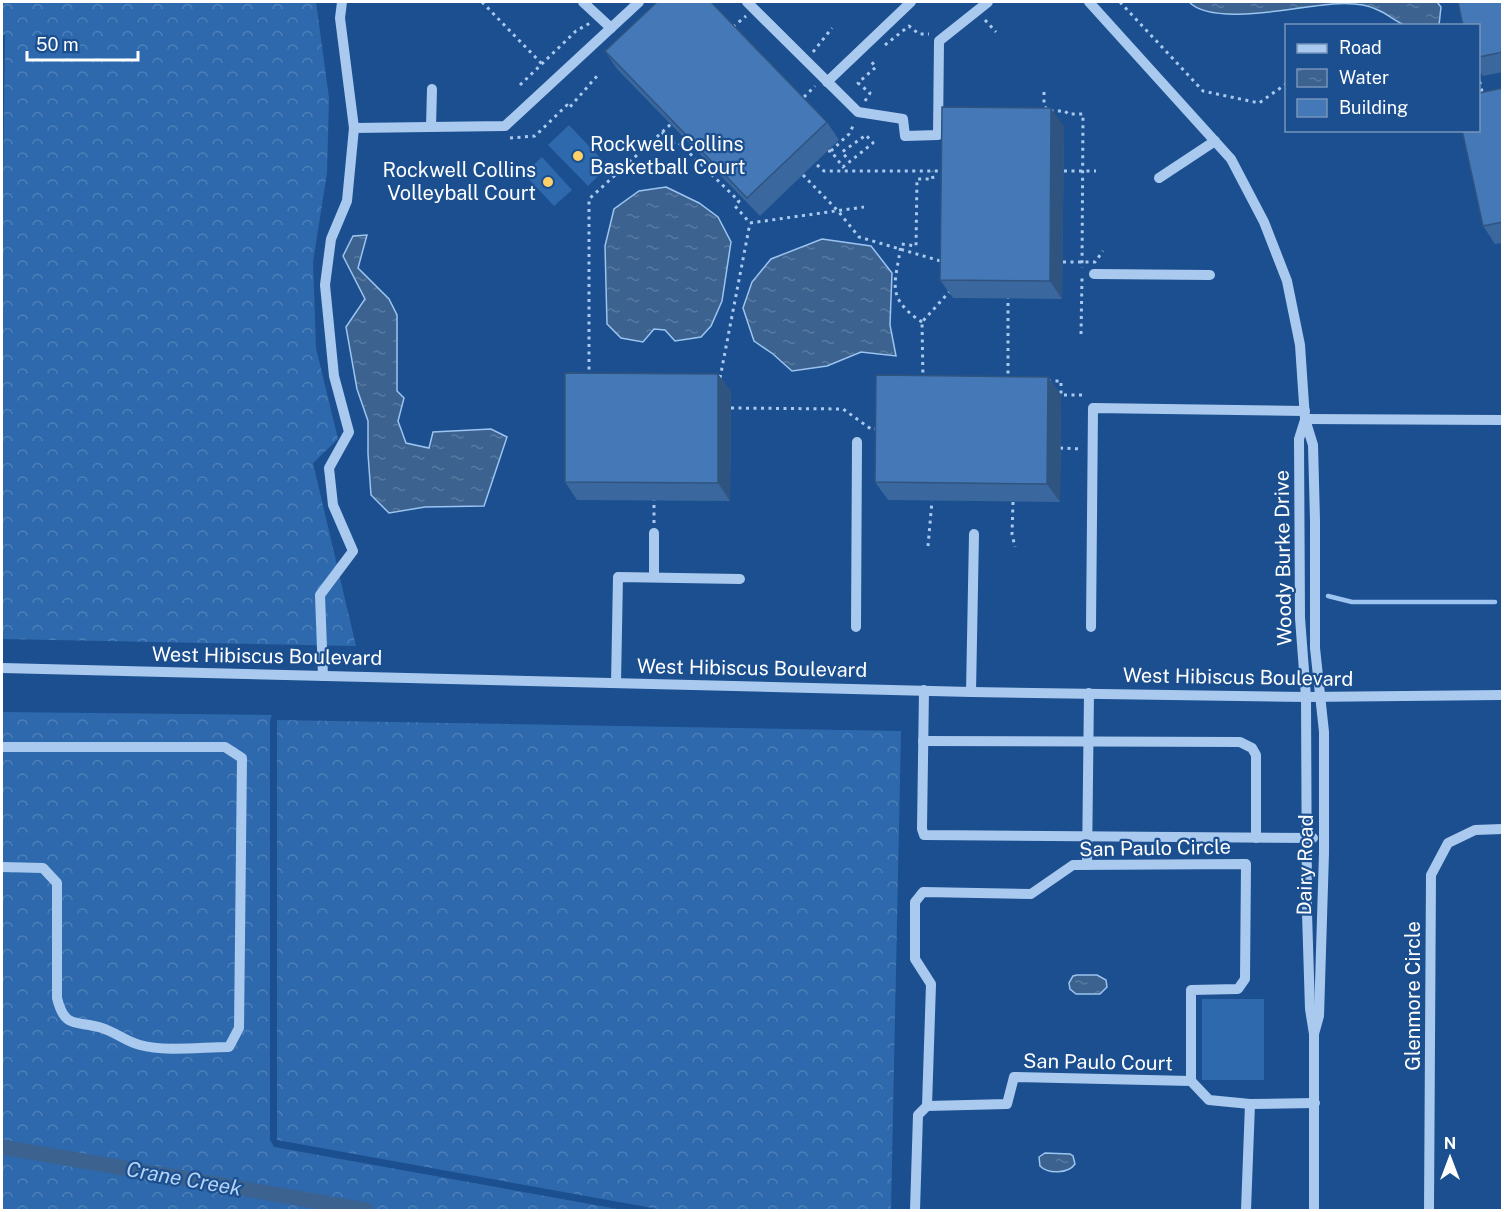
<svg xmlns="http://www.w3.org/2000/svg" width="1504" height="1212" font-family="'Public Sans',sans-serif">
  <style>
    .forest { fill: url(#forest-crowns) }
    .pitch { fill: #2e69ad }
    .water { fill: url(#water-ripples); stroke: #9cc4f0; stroke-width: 1.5 }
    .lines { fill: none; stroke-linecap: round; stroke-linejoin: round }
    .stream { stroke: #9cc4f0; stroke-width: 4.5 }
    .canal { stroke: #3c6290; stroke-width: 15 }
    .path { stroke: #a9c9ee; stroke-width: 3; stroke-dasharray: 3 4.5; stroke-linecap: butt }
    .minor { stroke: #a9c9ee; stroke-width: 10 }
    .wall { fill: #3a679d }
    .shaded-wall { fill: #305480 }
    .building { fill: #4478b7; stroke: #305480; stroke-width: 1.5 }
    .poi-dot { fill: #ffd166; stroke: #1b4f8f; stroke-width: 2 }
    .labels { text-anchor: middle; stroke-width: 4.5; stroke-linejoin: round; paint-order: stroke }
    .poi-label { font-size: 20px; fill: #fff; stroke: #1b4f8f; text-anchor: start }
    .street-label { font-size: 20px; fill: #fff; stroke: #1b4f8f }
    .water-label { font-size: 21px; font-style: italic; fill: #b5d3f5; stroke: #1b4f8f }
  </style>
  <defs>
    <pattern id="forest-crowns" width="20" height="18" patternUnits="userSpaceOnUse" patternTransform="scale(1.5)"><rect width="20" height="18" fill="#2e69ad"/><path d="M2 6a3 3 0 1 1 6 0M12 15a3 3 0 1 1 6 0" fill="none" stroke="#4d80b9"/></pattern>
    <pattern id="water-ripples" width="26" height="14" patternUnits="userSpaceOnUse" patternTransform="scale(1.5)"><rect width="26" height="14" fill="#3c6290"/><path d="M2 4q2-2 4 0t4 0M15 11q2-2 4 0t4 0" fill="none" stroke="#597aa1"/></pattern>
  </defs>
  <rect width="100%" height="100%" fill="#1b4f8f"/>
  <g class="forest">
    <path d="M2,2H316L329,98L327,173L313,262L316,348L338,439L313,463L356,646L2,639V252L5,35H2Z"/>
    <path d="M2,712L272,715L270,720V1140L274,1147L623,1210H2Z"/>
    <path d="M277,720L901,731L891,1210H663L277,1140Z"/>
  </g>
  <g class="pitch">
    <path d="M569,125L608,166L588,186L548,145Z"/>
    <path d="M542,157L572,190L554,206L524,174Z"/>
    <rect x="1202" y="999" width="62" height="81"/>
  </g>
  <g class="water">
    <path d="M1189,2H1437L1441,7L1439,25C1429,26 1416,28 1407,26C1397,23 1388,14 1378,10C1364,3 1348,3 1333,4C1301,6 1213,27 1189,2Z"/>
    <path d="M666,187L699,203L718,217L731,242L722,301L711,326L701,337L675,341L665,330L654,329L643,342L621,338L607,324L605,246L614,209L639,191Z"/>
    <path d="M367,235L358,268L389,299L397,315V391L404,398L398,421L406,443L429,448L433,432L491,429L507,437L484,506L425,507L389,513L371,495L368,454V421L357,389L346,327L365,299L343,256L353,236Z"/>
    <path d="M822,239L871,246L892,273L890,325L896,356L861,352L827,366L792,371L773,354L754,341L743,308L752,282L771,259Z"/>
    <path d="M1077,975H1097L1106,980L1107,987L1100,994H1076L1070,989L1069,983L1073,976Z"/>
    <path d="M1045,1153L1070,1154L1073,1156L1075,1164C1068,1174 1048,1174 1040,1166L1039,1157Z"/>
  </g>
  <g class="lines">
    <path class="stream" d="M1328,596L1352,602H1495"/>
    <path class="canal" d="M2,1147L366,1210"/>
    <g class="path">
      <path d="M482,2L542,64"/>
      <path d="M1120,2L1203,91L1259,103L1286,84"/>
      <path d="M985,20L996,32"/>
      <path d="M733,27L746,16"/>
      <path d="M885,45L909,26L919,34H929"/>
      <path d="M813,52L832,28"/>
      <path d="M1478,74L1483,96"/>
      <path d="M520,85L576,31L590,23"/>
      <path d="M1044,92V106L1049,111H1065L1068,114H1083L1082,268"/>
      <path d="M804,97L815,86"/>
      <path d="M865,101L870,93L858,83L876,67L869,59"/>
      <path d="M1397,131V130"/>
      <path d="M662,132L672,143L678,142L739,201L735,206L750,223"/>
      <path d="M510,138L535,136L567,105L569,108L597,76"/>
      <path d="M828,151H831L843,167L873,143L866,135L842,152L850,162"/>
      <path d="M831,151L849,134L854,124"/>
      <path d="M817,165L824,171H944"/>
      <path d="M1064,171H1096"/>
      <path d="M803,175L838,211L859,237L944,262"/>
      <path d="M750,223L864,207"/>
      <path d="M1063,262H1095L1103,251"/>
      <path d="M922,322C884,297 896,283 901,244L916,246L917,179H933L932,171"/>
      <path d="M1081,334L1082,278"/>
      <path d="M589,377V199L671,124"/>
      <path d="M720,378L750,223"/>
      <path d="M923,380L922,322L951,290"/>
      <path d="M1008,381V298"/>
      <path d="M1048,381H1061V395H1082"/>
      <path d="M731,408L843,409L871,429H879"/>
      <path d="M1060,448L1082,449"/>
      <path d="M1013,502L1012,534L1015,547"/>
      <path d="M654,523V500"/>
      <path d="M928,546L932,501"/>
    </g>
    <g class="minor">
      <path d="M583,2L611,28"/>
      <path d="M747,2L858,112L903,119L905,136L938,135L939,41L988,2"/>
      <path d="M1089,2L1231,159L1264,222L1287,281L1300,345L1305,419L1313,445L1315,520V648L1324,732V853L1319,1016L1314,1034"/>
      <path d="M827,82L911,2"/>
      <path d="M431,127L432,89"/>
      <path d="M354,128L505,126L639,2"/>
      <path d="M1159,178L1215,141"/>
      <path d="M1094,274L1210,275"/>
      <path d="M1305,419L1502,420"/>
      <path d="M1305,420L1299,439L1300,618L1306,697L1307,913L1310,1009L1314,1034V1210"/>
      <path d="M654,577V533"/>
      <path d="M856,627L857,442"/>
      <path d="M1091,627L1093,408L1305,411"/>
      <path d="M2,668L971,692L1306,697L1502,695"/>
      <path d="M323,676L320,595L353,551L333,505L329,468L349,432L334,376L325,285L331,239L347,201L354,128L340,18L342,2"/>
      <path d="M616,683L618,577L740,579"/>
      <path d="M924,690L922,829L924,835L1313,838"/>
      <path d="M971,692L974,534"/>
      <path d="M923,741L1240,742L1252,748L1256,755V838"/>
      <path d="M2,747H225L242,758L239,1028L229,1047C202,1047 166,1052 140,1045C127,1042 115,1032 102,1028C76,1020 65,1030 57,998V883L43,868L2,867"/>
      <path d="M1087,865L1089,693"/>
      <path d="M927,1106L1007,1104L1014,1077L1191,1081L1209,1100L1250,1104L1315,1103"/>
      <path d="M915,1210L918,1115L927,1106L931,984L915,959V902L923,892L1031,894L1073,865L1246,864L1245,979L1238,989L1191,990V1081"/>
      <path d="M1246,1210L1250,1104"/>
      <path d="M1429,1210L1431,875L1448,843L1475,830L1502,829"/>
    </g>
  </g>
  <g class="wall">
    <path d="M1503,2V72L1483,76L1479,70V26Z"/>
    <path d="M605,51L827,122L839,140L760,216L617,69Z"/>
    <path d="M1503,88V243L1495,244L1483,226Z"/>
    <path d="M1064,126L1062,299L953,298L940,280Z"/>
    <path d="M718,374L731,392L730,501L577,500L565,482Z"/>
    <path d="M1048,377L1061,395L1060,502L888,500L875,482Z"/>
  </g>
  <g class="shaded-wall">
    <path d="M1051,108L1064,126L1062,299L1050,281Z"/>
    <path d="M718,374L731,392L730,501L718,483Z"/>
    <path d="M1048,377L1061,395L1060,502L1047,484Z"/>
  </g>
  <g class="building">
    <path d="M657,2H711L827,122L747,198L605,51Z"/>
    <path d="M1458,2H1503V52L1479,57V26H1463Z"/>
    <path d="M1503,88V222L1483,226L1462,130H1479V93Z"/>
    <path d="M942,107L1051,108L1050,281L940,280Z"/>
    <path d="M565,373L718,374V483L565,482Z"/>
    <path d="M876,375L1048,377L1047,484L875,482Z"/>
  </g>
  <g class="poi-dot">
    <circle cx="578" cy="156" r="6"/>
    <circle cx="548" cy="182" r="6"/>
  </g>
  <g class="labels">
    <g class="poi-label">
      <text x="590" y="151">Rockwell Collins<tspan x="590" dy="23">Basketball Court</tspan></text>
      <text x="536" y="177" text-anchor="end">Rockwell Collins<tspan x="536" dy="23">Volleyball Court</tspan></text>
    </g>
    <g class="street-label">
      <text transform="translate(1283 558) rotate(-91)" y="7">Woody Burke Drive</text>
      <text transform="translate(267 656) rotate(1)" y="7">West Hibiscus Boulevard</text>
      <text transform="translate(752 668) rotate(1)" y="7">West Hibiscus Boulevard</text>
      <text transform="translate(1238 677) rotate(1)" y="7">West Hibiscus Boulevard</text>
      <text transform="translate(1155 848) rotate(-1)" y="7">San Paulo Circle</text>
      <text transform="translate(1305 865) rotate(-89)" y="7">Dairy Road</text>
      <text transform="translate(1413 996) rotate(-90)" y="7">Glenmore Circle</text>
      <text transform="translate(1098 1062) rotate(1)" y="7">San Paulo Court</text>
    </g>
    <g class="water-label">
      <text transform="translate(184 1179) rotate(10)" y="7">Crane Creek</text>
    </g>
  </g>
  <rect width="1504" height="1212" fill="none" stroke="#ffffff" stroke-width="6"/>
  <rect x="1285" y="24" width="195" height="108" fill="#1b4f8f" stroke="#7695bc" stroke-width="1.5"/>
  <rect x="1297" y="44" width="30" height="9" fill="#a9c9ee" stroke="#7695bc" stroke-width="1.5"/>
  <text x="1339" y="54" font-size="18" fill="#ffffff">Road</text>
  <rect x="1297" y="69" width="30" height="18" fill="url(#water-ripples)" stroke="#7695bc" stroke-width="1.5"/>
  <text x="1339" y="84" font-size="18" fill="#ffffff">Water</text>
  <rect x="1297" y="99" width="30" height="18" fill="#4478b7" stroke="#7695bc" stroke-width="1.5"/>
  <text x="1339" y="114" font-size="18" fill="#ffffff">Building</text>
  <g transform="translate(1450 1158)" stroke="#1b4f8f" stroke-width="4.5" paint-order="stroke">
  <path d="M0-4.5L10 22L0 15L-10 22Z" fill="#ffffff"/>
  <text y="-9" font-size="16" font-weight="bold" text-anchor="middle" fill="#ffffff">N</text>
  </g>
  <path d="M27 51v9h111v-9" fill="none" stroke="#ffffff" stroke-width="3"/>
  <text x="36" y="51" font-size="18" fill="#ffffff" stroke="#1b4f8f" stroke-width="4.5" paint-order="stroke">50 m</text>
</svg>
